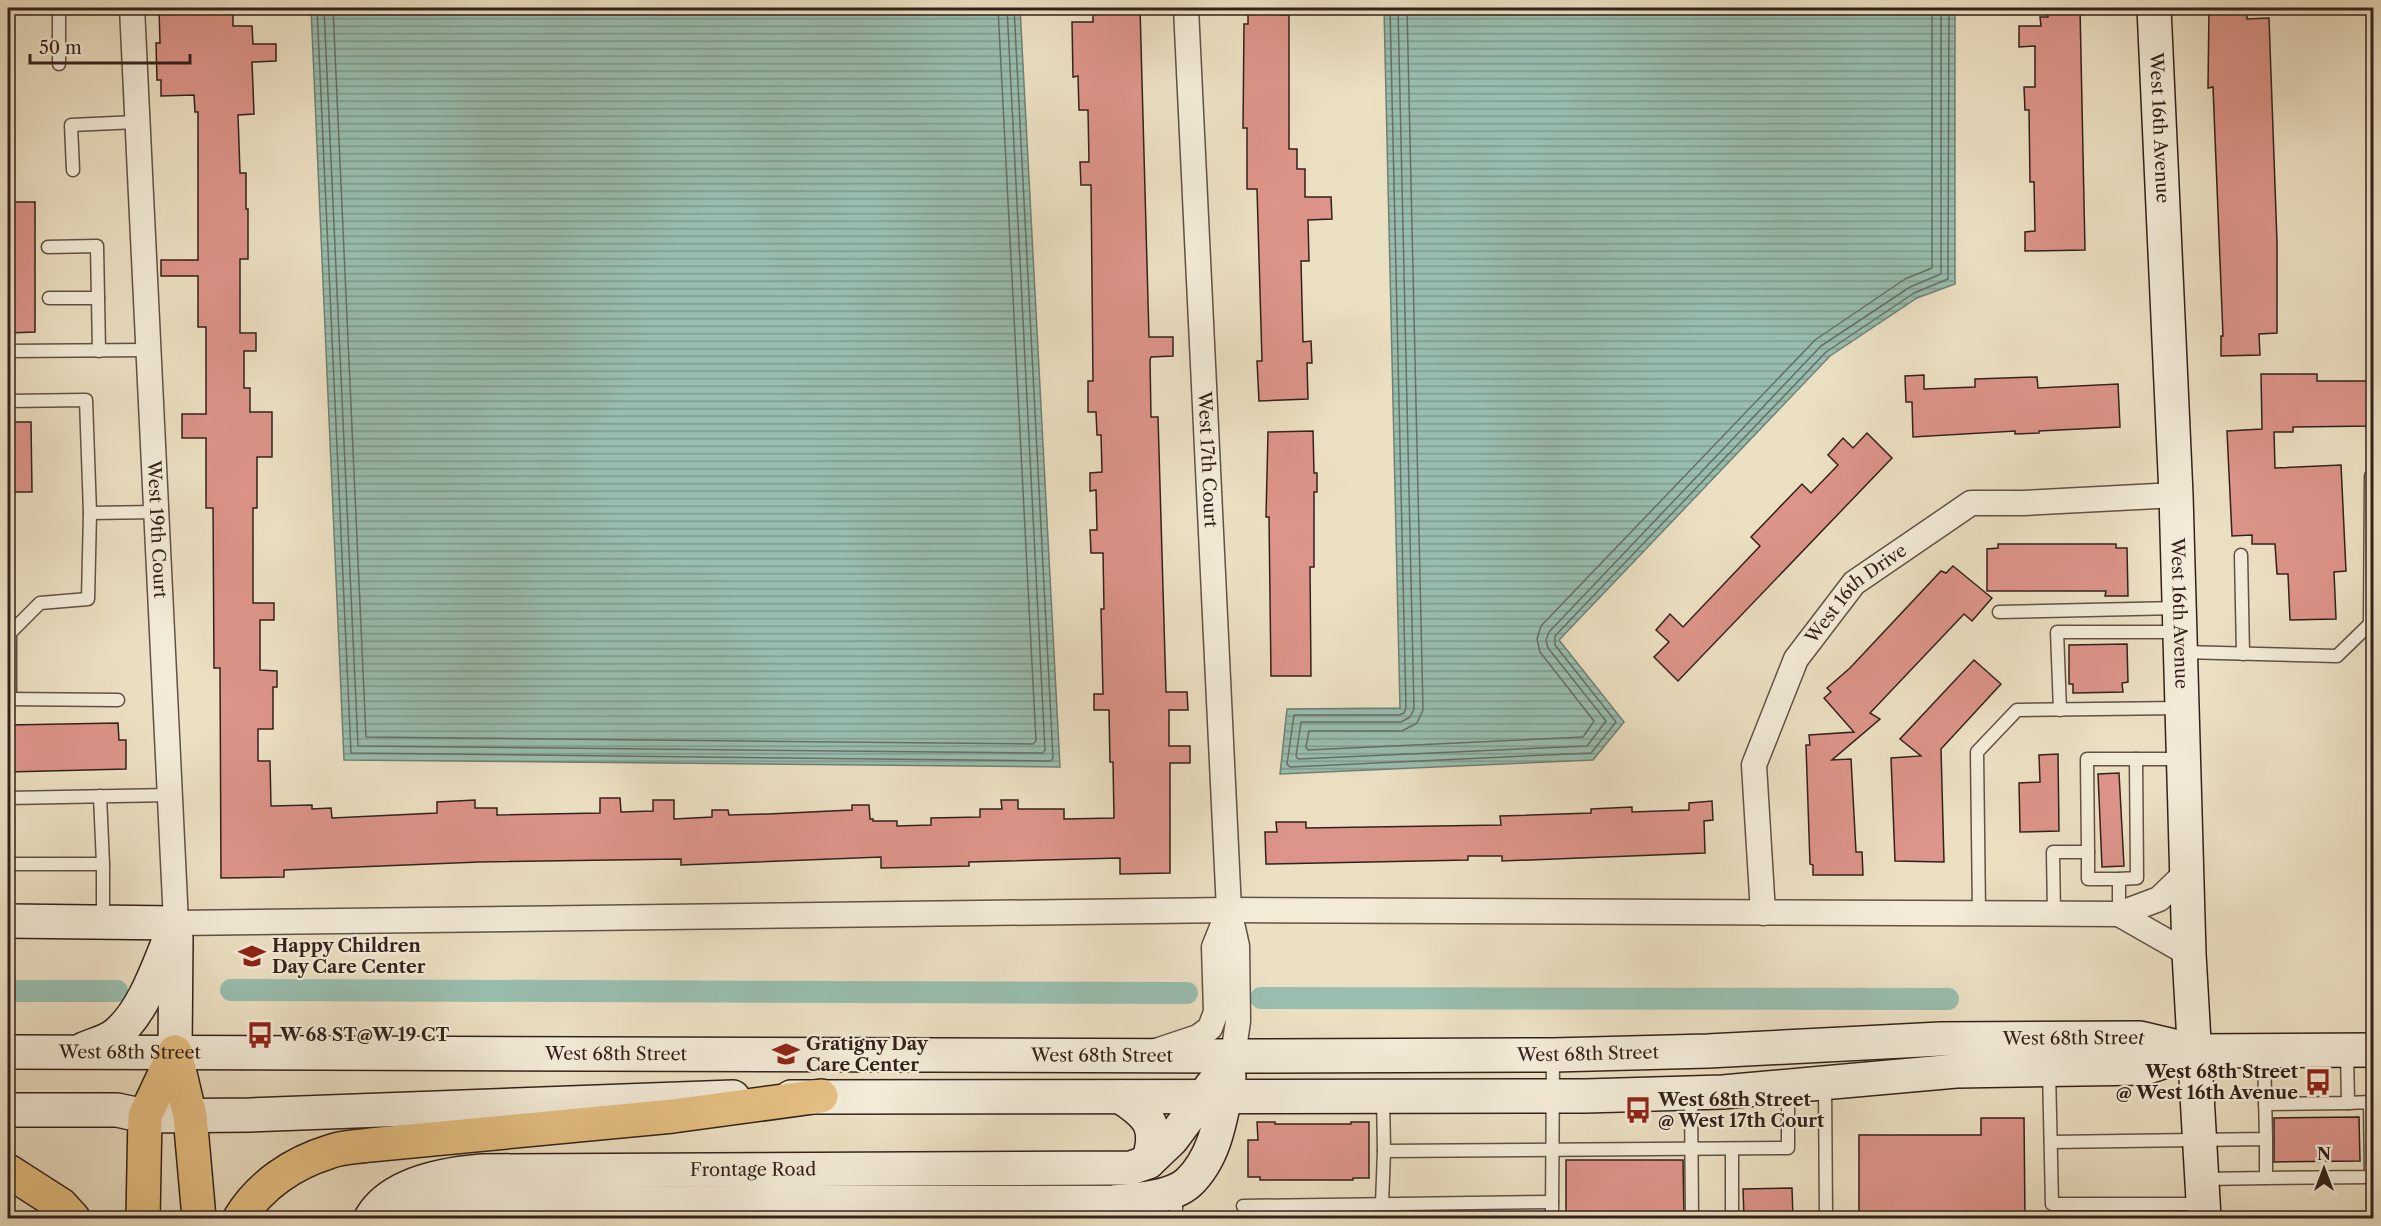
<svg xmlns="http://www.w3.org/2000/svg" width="2381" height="1226" font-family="'Libre Caslon Text',serif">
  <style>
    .water { fill: url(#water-rules); stroke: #708074; stroke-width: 1.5 }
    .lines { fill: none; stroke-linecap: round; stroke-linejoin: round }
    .shore { stroke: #667065; stroke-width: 1.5 }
    .canal { stroke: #99beaf; stroke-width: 22 }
    .building { fill: #dd948a; stroke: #33221b; stroke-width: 1.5 }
    .lane-casing { stroke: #615245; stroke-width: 15 }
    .street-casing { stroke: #615245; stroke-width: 27 }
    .secondary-casing { stroke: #33221b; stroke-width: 36 }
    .highway-casing { stroke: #33221b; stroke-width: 36 }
    .lane { stroke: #f3ebd8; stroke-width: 12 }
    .street { stroke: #f3ebd8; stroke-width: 24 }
    .secondary { stroke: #f3ebd8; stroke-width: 33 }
    .highway { stroke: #e6c082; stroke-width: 33 }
    .labels { text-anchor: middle; stroke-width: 4.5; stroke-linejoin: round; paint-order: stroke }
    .street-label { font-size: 18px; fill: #33221b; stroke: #f3ebd8 }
    .poi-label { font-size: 18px; font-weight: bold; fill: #33221b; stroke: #f3ebd8; text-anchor: start }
  </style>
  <defs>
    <pattern id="water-rules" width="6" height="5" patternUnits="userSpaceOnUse" patternTransform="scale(1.5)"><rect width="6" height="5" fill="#99beaf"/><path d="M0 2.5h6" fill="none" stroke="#7d9a8e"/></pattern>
  </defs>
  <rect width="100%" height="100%" fill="#ece0c3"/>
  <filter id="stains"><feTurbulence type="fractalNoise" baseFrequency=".00333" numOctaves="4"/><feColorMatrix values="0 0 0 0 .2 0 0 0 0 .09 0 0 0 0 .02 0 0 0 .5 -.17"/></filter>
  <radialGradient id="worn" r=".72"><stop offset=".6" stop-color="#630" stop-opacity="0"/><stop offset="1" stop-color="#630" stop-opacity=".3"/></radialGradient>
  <g class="water">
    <path d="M311,8H1020L1060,767L344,760Z"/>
    <path d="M1384,8H1955V284L1917,298L1830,356L1559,640L1624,722L1593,760L1280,774L1287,709L1400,708Z"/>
  </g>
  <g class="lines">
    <g class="shore">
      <path d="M317,8L351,753L1051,761L1053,758L1014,8"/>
      <path d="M324,8L358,746L1043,753L1045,750L1007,8"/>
      <path d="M333,8L366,737L1033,744L1036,741L998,8"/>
      <path d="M1390,8L1406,708L1404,713L1399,715H1294L1287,764L1290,767L1591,753L1616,722L1555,645V636L1826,352L1914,293L1948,279L1949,8"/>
      <path d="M1398,8L1414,709L1410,717L1401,722H1301L1296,756L1298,759L1587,746L1606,721L1548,648L1546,640L1549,632L1821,346L1910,287L1941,274V8"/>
      <path d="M1407,8L1423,710L1417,723L1402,731H1309L1306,747L1308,750L1583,737L1594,721L1540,652L1537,639L1541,626L1815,340L1905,279L1932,268V8"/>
    </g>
    <g class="canal">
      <path d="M231,990L1187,993"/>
      <path d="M8,991H117"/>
      <path d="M1261,998L1948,999"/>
    </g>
  </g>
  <g class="building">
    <path d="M159,8H233V26H252L253,44H276V61L252,62L254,114L238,115L240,173H246V209H248V259H240V333H256V351H244V388H250V412H272V457H257V508H253V603H274V620H260V670L277,671V687H273V729H258V761H270L271,806L312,805V809L331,808L332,818L437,813V802L475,800V808H497V815L600,813V798H620L621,812L653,811V800H674V819L712,817V810H728L729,815L768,814L852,810V805H869L870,819H873V821H897V826L931,825V818L980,817V809H1002L1001,800H1018V809H1064V819L1114,818L1113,762H1110L1109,710H1094V694H1103L1101,609H1104L1103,553H1091L1090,530H1097L1096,490L1090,491V473L1102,472L1101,435H1097L1096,412H1088V381H1093L1091,185H1081L1080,162H1089L1088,110H1079L1078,76L1073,77L1072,22H1093V8H1140L1149,337H1173V356L1151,357L1150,360L1151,417H1158L1166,692H1187L1188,710H1169V746H1190V763H1170V873L1120,874V858L969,862V866L881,868V857L681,865V859L479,862L284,870V877L221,878L220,668H214L213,508H206V438H182V414H206V327H198V276H161V260H198V112H195L194,95L161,96V80H157L156,43H160Z"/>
    <path d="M1248,8H1280V15H1289V149H1297V169H1305V197H1331L1332,219L1308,220L1309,261H1301L1303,342L1311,341L1312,363H1307L1308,399L1259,401L1257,361H1262L1257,189H1247V128H1243L1244,24H1248Z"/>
    <path d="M2047,8H2080L2085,250L2025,251V232L2035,231L2034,182H2030L2029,110H2025L2024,87H2035V46L2019,47V26H2041L2040,17H2048Z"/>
    <path d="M2209,8H2247V19L2269,18L2277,242V333L2259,334L2260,355L2221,356V336H2223L2213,87L2208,88Z"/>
    <path d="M8,202H35V332L8,333Z"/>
    <path d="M2261,374H2317V381H2373V426L2293,427V432H2274L2275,468L2341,465L2346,571L2334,572L2336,619L2290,620L2288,574H2277L2275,544H2252V535L2232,536L2227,431L2262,429Z"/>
    <path d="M1924,375V389L1975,387V379L2037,377L2038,388L2118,384L2120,427L2039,431V433L2015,434V431L1913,437L1912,402H1906L1905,376Z"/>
    <path d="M8,422H31L32,492H8Z"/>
    <path d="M1313,431L1314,473H1317V492H1314V567H1310L1311,676H1271L1269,517H1266L1268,432Z"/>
    <path d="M1867,433L1892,458L1678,681L1654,657L1669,642L1656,630L1670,614L1683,627L1760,546L1751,537L1802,484L1811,493L1838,465L1828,455L1843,438L1853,448Z"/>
    <path d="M1998,544H2116V548H2127L2128,596H2105L2106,591H1987V549L1998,548Z"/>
    <path d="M1953,566L1992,598L1972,621L1964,614L1870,713L1880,719L1832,760L1851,759L1856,852H1862L1863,875H1813V865L1810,864L1806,745H1810L1809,735L1854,732L1824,698L1831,692L1827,688L1850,668L1941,571L1946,573Z"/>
    <path d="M2127,644L2128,682L2122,683L2123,692L2073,693V684H2069V645Z"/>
    <path d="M1974,660L2001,684L1941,749L1944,862L1895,861L1891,758L1921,756L1900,739Z"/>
    <path d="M118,723L119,740H126V769L8,772V725Z"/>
    <path d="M2058,754L2059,831L2020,832L2019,783L2040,782L2039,755Z"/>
    <path d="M2119,773L2124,866L2102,867L2098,774Z"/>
    <path d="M1712,801L1713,820L1704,821L1705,853L1502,861V856H1468V860L1266,864L1265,832H1277L1276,822H1306V828L1501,825L1500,816L1591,813V809L1632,807V812L1689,810V803Z"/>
    <path d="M2359,1117L2360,1161L2274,1162V1118Z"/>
    <path d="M1981,1118H2024L2025,1218H1859V1135H1981Z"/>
    <path d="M1257,1122H1275V1124H1351V1122H1369V1178H1353V1180H1260V1177H1248V1140H1258Z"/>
    <path d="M1566,1160H1683L1684,1218H1566Z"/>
    <path d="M1792,1188L1793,1218H1744L1743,1189Z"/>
  </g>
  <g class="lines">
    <defs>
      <g id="lane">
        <path d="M59,8V64"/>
        <path d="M73,170L71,125L137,122"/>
        <path d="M48,247L97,246L99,351"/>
        <path d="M49,298H98"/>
        <path d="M8,351L148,350"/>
        <path d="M8,401L86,400L90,513L156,512"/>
        <path d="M2241,555L2243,654"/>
        <path d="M1999,612L2178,608"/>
        <path d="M2370,624L2371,476"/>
        <path d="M2182,652L2337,656L2374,620"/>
        <path d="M8,699L118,700"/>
        <path d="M10,699V633L40,603L88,599L90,513"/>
        <path d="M2060,710L2057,632H2180"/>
        <path d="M8,798L170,795"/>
        <path d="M2088,852V879H2119"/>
        <path d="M8,864H103L100,796"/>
        <path d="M103,864V920"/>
        <path d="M1979,913L1977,752L2017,710L2181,708"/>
        <path d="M2054,914L2053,852H2088L2087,759H2182"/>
        <path d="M2119,914V879L2137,878L2136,759"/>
        <path d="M2049,1070L2052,1204H2201"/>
        <path d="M1825,1083L1826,1218"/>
        <path d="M1691,1094L1692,1218"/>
        <path d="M1383,1097L1384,1151L1788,1148V1087"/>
        <path d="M2265,1104L2348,1103L2347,1052"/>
        <path d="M2051,1142L2266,1139L2264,1052"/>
        <path d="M1732,1149V1218"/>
        <path d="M2266,1178L2371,1177L2370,1102L2348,1103"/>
        <path d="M2204,1179L2266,1178V1139"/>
        <path d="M1176,1193V1218"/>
        <path d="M1382,1204L1384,1151"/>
        <path d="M1243,1206L1552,1202"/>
        <path d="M1552,1218L1553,1055"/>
      </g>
      <g id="street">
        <path id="s1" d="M132,8L176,923L1229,910L2119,914L2159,899L2187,872"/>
        <path id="s2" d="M1186,8L1229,910L1237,946L1238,1021L1233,1056"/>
        <path id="s3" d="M1763,913L1754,765L1796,659L1854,583L1971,503H2023L2176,495"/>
        <path d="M2119,914L2189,954"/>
        <path d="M1159,1050L1198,1037L1210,1028L1216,1012L1214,947L1229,910"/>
      </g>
      <g id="secondary">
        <path id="s4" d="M2154,8L2176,495L2189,954L2204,1218"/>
        <path d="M8,921L176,923"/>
        <path d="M84,1049C93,1045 106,1042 114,1036C145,1013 161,958 176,923"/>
        <path id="s5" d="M8,1052L1233,1056L1553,1055L1708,1051L1941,1039L2140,1038L2195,1051L2374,1050"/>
        <path d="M175,1052L176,937"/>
        <path d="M791,1097L1586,1096L1723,1092L1956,1071L2145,1068L2195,1051"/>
        <path d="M1121,1097C1149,1115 1160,1127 1148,1162"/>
        <path d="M8,1110H117L145,1116L250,1115L733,1097"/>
        <path id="s6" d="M371,1218C391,1183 445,1174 482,1171L1131,1168L1148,1162L1172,1139L1213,1084"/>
        <path d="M405,1218L413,1214L454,1203L1113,1202C1134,1200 1171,1198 1188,1183C1217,1156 1221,1114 1229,1077"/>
      </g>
      <g id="highway">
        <path d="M175,1052L190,1116L199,1218"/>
        <path d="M8,1171L61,1205L73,1218"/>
        <path d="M143,1218L145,1116L175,1052"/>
        <path d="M240,1218C259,1186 293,1163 329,1152C341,1147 357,1147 370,1145L673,1116L821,1096"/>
      </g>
    </defs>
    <use href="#lane" class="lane-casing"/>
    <use href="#street" class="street-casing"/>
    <use href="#secondary" class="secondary-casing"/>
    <use href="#highway" class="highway-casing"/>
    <use href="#lane" class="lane"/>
    <use href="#street" class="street"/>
    <use href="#secondary" class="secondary"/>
    <use href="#highway" class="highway"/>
  </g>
  <defs>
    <symbol id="school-bare" viewBox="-9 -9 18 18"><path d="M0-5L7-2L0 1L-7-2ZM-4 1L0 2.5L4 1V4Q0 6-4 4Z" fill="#8f2418" stroke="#f3ebd8" stroke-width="2.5" paint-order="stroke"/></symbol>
    <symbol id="bus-bare" viewBox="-9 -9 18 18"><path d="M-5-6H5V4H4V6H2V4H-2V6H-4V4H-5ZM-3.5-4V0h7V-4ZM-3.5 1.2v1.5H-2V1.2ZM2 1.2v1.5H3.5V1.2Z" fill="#8f2418" stroke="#f3ebd8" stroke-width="2.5" paint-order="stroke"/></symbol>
  </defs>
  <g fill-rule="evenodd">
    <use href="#school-bare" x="233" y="937" width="38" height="38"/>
    <use href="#bus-bare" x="241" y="1016" width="38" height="38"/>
    <use href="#school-bare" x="767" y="1035" width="38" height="38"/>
    <use href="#bus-bare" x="2299" y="1063" width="38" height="38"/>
    <use href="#bus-bare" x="1619" y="1091" width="38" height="38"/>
  </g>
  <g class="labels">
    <g class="street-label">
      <text dy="6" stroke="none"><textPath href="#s4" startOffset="120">West 16th Avenue</textPath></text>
      <text dy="6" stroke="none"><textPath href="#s2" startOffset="452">West 17th Court</textPath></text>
      <text dy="6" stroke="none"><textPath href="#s1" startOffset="522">West 19th Court</textPath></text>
      <text dy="6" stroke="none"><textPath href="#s3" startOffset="352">West 16th Drive</textPath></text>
      <text dy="6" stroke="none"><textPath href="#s4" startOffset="606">West 16th Avenue</textPath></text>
      <text dy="6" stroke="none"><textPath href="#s5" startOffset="2066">West 68th Street</textPath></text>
      <text dy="6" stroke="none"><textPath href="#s5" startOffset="122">West 68th Street</textPath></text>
      <text dy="6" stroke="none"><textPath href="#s5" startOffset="608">West 68th Street</textPath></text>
      <text dy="6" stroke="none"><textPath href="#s5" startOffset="1580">West 68th Street</textPath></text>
      <text dy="6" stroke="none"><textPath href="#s5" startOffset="1094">West 68th Street</textPath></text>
      <text dy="6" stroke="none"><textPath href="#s6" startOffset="396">Frontage Road</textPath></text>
    </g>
    <g class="poi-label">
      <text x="272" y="952">Happy Children<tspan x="272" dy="21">Day Care Center</tspan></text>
      <text x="280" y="1041">W 68 ST@W 19 CT</text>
      <text x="806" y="1050">Gratigny Day<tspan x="806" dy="21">Care Center</tspan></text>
      <text x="2298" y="1078" text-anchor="end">West 68th Street<tspan x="2298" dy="21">@ West 16th Avenue</tspan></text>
      <text x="1658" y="1106">West 68th Street<tspan x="1658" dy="21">@ West 17th Court</tspan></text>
    </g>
  </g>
  <rect width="2381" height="1226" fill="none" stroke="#ece0c3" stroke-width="30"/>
  <rect x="9" y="9" width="2363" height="1208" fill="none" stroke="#33221b" stroke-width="3"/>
  <rect x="15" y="15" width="2351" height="1196" fill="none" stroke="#33221b" stroke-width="1.5"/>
  <g transform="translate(2324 1169)" stroke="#f3ebd8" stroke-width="4.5" paint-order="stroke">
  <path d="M0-4.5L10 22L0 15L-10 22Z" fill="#33221b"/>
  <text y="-9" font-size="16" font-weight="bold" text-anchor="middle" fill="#33221b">N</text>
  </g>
  <path d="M30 54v9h160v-9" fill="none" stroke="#33221b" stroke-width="3"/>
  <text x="39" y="54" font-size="18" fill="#33221b" stroke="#f3ebd8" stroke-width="4.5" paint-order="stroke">50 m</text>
  <rect width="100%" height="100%" filter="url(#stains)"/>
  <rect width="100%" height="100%" fill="url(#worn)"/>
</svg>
